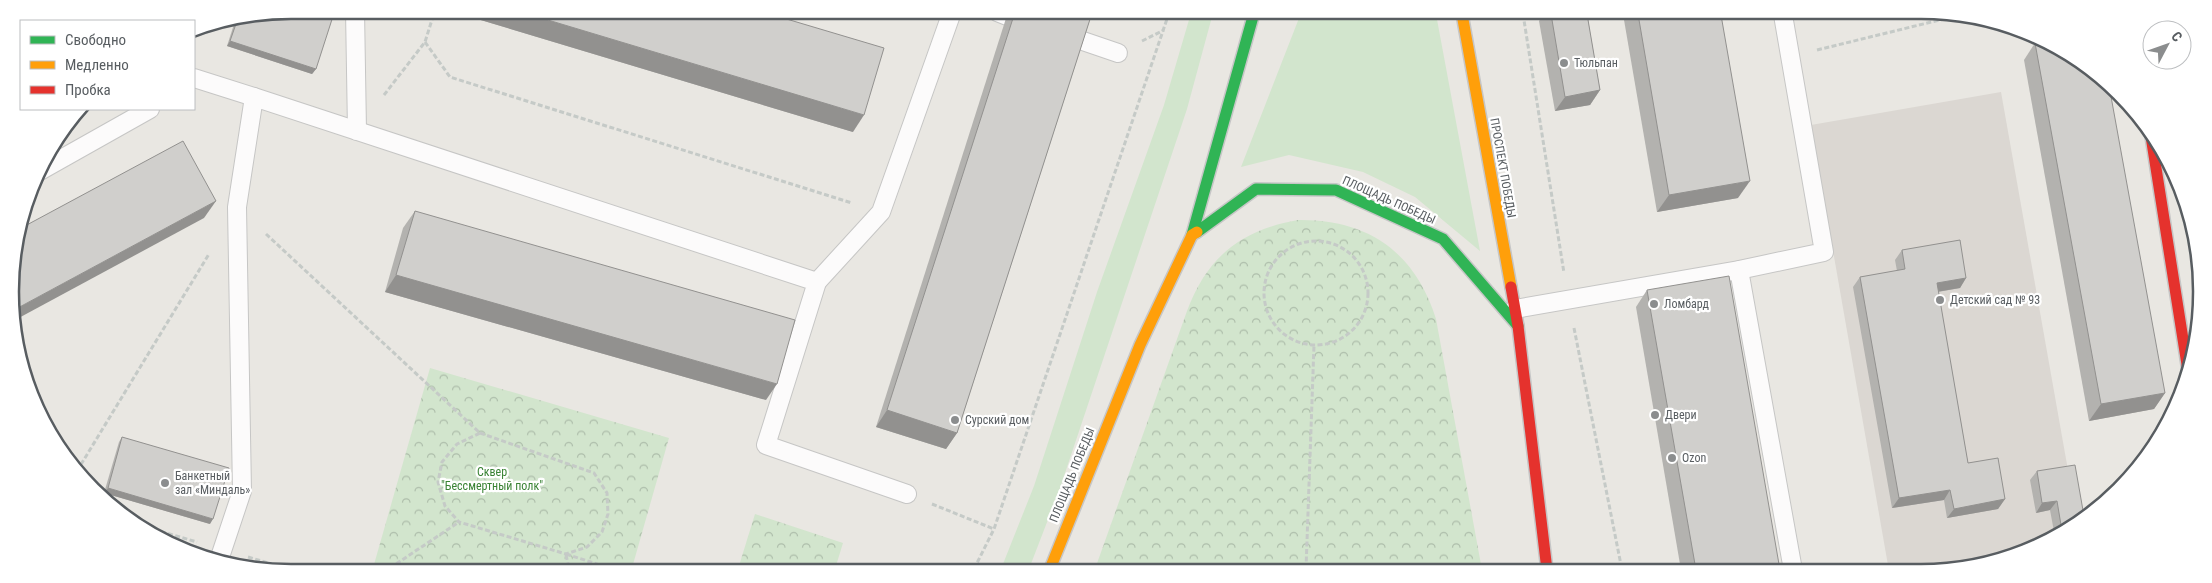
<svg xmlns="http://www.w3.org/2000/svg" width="2212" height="583" font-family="'Roboto Condensed',sans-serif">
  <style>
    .education { fill: #dbd7d2 }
    .green { fill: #d2e5cd }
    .park { fill: url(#park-crowns) }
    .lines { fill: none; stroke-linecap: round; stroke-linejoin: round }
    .lane-casing { stroke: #c6c6c5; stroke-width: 20 }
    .fast-casing { stroke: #c6c6c6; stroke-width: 14 }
    .slow-casing { stroke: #c6c6c6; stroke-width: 14 }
    .jam-casing { stroke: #c6c6c6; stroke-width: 14 }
    .path { stroke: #c5cac7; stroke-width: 3; stroke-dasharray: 5 2.5; stroke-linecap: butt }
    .lane { stroke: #fcfbfb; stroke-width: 18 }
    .fast { stroke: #30b455; stroke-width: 11 }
    .slow { stroke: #ff9f0a; stroke-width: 11 }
    .jam { stroke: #e5322d; stroke-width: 11 }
    .wall { fill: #b3b2af }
    .shaded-wall { fill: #92918f }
    .building { fill: #d0cfcc; stroke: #92918f }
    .poi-dot { fill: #8b8d8e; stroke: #fff; stroke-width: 2 }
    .labels { text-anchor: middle; stroke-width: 4.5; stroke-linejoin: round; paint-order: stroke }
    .poi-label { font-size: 12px; fill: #585d61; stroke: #fff; text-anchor: start }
    .street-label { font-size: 12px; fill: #585d61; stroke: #fff }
    .park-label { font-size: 12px; fill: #3a8335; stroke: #fff }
    .rim { fill: none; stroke: #585d61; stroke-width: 2.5 }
  </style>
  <defs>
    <pattern id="park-crowns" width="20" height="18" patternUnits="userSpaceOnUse" patternTransform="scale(1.25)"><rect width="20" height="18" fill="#d2e5cd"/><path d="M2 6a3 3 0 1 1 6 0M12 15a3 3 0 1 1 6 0" fill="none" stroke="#adbdaa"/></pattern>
  </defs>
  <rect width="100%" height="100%" fill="#e9e7e2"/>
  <path class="education" d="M2001,92L2077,521L2045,544L1957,571H1889L1811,125Z"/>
  <g class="green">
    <path d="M1191,13H1213L1187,109L1059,491L1029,569H1001L1034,486L1097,292L1164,105Z"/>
    <path d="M1301,13L1436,14L1480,251L1415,197L1363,172L1289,155L1241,167Z"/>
  </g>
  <g class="park">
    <path d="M1298,220C1368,219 1415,252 1436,319L1482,570L1095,569L1187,311C1207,257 1241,230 1298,220Z"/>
    <path d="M430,368L669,438L632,568H373Z"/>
    <path d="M755,514L843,543L835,569H738Z"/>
  </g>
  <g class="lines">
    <defs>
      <g id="lane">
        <path d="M355,10L357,131"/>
        <path d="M997,12L1007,16"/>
        <path d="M1077,39L1118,53"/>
        <path d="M194,78L254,97"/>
        <path d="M38,172L150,109"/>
        <path d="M1739,270L1793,570"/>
        <path d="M817,282L881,212L952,12"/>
        <path d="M1515,309L1739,270L1824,252L1783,15"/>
        <path d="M219,560L242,491L237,207L254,97L817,282L766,445L907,494"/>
      </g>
      <g id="fast">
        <path d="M1197,232L1256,189L1336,190L1443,239L1518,326"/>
        <path d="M1192,235L1254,13"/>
      </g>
      <g id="slow">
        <path d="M1462,14L1511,287"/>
        <path d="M1050,569L1140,345L1192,235L1197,232"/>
      </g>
      <g id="jam">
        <path d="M2150,130L2188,371"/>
        <path d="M1511,287L1518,326L1547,570"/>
      </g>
    </defs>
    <use href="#lane" class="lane-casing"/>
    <use href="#fast" class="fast-casing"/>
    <use href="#slow" class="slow-casing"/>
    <use href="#jam" class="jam-casing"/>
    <g class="path">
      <path d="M1523,14L1564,273"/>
      <path d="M1142,41L1164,30"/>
      <path d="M425,42L450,77L852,203"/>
      <path d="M1817,50L1960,15"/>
      <path d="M384,95L425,42L435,10"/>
      <path d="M266,234L480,433"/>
      <circle cx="1316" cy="293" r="52"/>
      <path d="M1574,328L1622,570"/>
      <path d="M480,433L594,473L607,493L608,514L602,532L587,547L566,554L459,522L445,506L438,482L442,462L457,444Z"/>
      <path d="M77,471L209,254"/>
      <path d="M932,504L994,529"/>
      <path d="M132,523L197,542"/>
      <path d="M566,554L609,568"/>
      <path d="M566,555L569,568"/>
      <path d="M248,557L285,568"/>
      <path d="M390,568L459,522"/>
      <path d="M974,569L994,529L1169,13"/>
      <path d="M1306,569L1314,345"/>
    </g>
    <use href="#lane" class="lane"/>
    <use href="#fast" class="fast"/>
    <use href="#slow" class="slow"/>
    <use href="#jam" class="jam"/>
  </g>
  <g class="wall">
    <path d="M292,10L316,69L312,74L227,46L235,21Z"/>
    <path d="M476,11L763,12L853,132L474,18Z"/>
    <path d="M1008,12L1092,13L957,433L946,449L876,427Z"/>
    <path d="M1544,14H1587L1600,90L1590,105L1555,111L1539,21Z"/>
    <path d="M1623,14L1721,15L1738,198L1657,212Z"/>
    <path d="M2035,43L2165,393L2154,409L2089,421L2024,60Z"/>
    <path d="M415,211L766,400L385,292L403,228Z"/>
    <path d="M1902,250L1966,278L1960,288L1938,292L1968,463L2005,499L1998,509L1947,518L1944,500L1892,508L1853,287L1860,277L1897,271L1895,260Z"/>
    <path d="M1647,290L1780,570H1681L1636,307Z"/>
    <path d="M122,437L210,524L104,493L119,442Z"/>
    <path d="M2037,471L2084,516L2055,537L2050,510L2036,513L2030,480Z"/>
  </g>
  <g class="shaded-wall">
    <path d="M479,11H518L864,115L853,132L474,18Z"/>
    <path d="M230,41L316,69L312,74L227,46Z"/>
    <path d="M1600,90L1590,105L1555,111L1565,97Z"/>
    <path d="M1750,181L1738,198L1657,212L1669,195Z"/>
    <path d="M216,201L204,218L15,320L14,310Z"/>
    <path d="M396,275L777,384L766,400L385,292Z"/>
    <path d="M1966,278L1960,288L1930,293L1937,283Z"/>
    <path d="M2165,393L2154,409L2089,421L2101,404Z"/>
    <path d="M887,410L957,433L946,449L876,427Z"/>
    <path d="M108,488L213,519L210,524L104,493Z"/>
    <path d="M1950,490L1944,500L1892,508L1899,498Z"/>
    <path d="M2005,499L1998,509L1947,518L1954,509Z"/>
    <path d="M2057,501L2050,510L2036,513L2042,503Z"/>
  </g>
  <g class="building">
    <path d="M292,10H335L316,69L230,41L237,21Z"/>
    <path d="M518,11L763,12L884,48L864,115Z"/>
    <path d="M1015,12L1092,13L957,433L887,410Z"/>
    <path d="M1551,14H1587L1600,90L1565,97Z"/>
    <path d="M1638,14L1721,15L1750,181L1669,195Z"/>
    <path d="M2040,42L2077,57L2110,91L2165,393L2101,404L2035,43Z"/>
    <path d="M183,141L216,201L14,310L11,273L23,227Z"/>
    <path d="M415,211L795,320L777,384L396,275Z"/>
    <path d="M1960,240L1966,278L1937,283L1968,463L1998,458L2005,499L1954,509L1950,490L1899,498L1860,277L1905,269L1902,250Z"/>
    <path d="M1729,276L1780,570H1696L1647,290Z"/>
    <path d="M122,437L229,468L213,519L108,488Z"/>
    <path d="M2075,465L2084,516L2062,531L2057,501L2042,503L2037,471Z"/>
  </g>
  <g class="poi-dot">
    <circle cx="1564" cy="63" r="5"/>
    <circle cx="1940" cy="300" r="5"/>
    <circle cx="1654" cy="304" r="5"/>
    <circle cx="1655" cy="415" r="5"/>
    <circle cx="955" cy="420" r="5"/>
    <circle cx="1672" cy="458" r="5"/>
    <circle cx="165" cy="483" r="5"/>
  </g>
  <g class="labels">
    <g class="poi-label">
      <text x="1574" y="67">Тюльпан</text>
      <text x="1950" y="304">Детский сад № 93</text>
      <text x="1664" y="308">Ломбард</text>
      <text x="1665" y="419">Двери</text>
      <text x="965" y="424">Сурский дом</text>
      <text x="1682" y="462">Ozon</text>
      <text x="175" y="480">Банкетный<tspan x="175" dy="14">зал «Миндаль»</tspan></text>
    </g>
    <g class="street-label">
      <text transform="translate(1503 168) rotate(80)" y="4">ПРОСПЕКТ ПОБЕДЫ</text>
      <text transform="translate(1389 200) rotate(24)" y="4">ПЛОЩАДЬ ПОБЕДЫ</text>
      <text transform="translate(1072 475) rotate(-68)" y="4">ПЛОЩАДЬ ПОБЕДЫ</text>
    </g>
    <g class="park-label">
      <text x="492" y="476">Сквер<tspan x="492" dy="14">"Бессмертный полк"</tspan></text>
    </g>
  </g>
  <path d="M0 0H2212V583H0ZM291 19H1921A272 272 0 0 1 2193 291V292A272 272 0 0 1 1921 564H291A272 272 0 0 1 19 292V291A272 272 0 0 1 291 19Z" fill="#fff" fill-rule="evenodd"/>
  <path class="rim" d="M291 19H1921A272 272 0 0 1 2193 291V292A272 272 0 0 1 1921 564H291A272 272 0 0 1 19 292V291A272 272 0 0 1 291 19Z"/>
  <rect x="20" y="20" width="175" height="90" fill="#ffffff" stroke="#bcbec0"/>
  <rect x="30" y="36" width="25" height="8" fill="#30b455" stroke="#bcbec0"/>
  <text x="65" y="45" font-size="15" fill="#585d61">Свободно</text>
  <rect x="30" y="61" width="25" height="8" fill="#ff9f0a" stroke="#bcbec0"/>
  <text x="65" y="70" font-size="15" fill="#585d61">Медленно</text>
  <rect x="30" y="86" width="25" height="8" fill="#e5322d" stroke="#bcbec0"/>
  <text x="65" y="95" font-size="15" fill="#585d61">Пробка</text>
  <g transform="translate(2167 45) rotate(49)"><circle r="24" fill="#ffffff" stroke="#bcbec0"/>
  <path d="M0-4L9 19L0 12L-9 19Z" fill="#8b8d8e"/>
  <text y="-8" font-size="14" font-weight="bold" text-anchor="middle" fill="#585d61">С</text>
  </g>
</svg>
